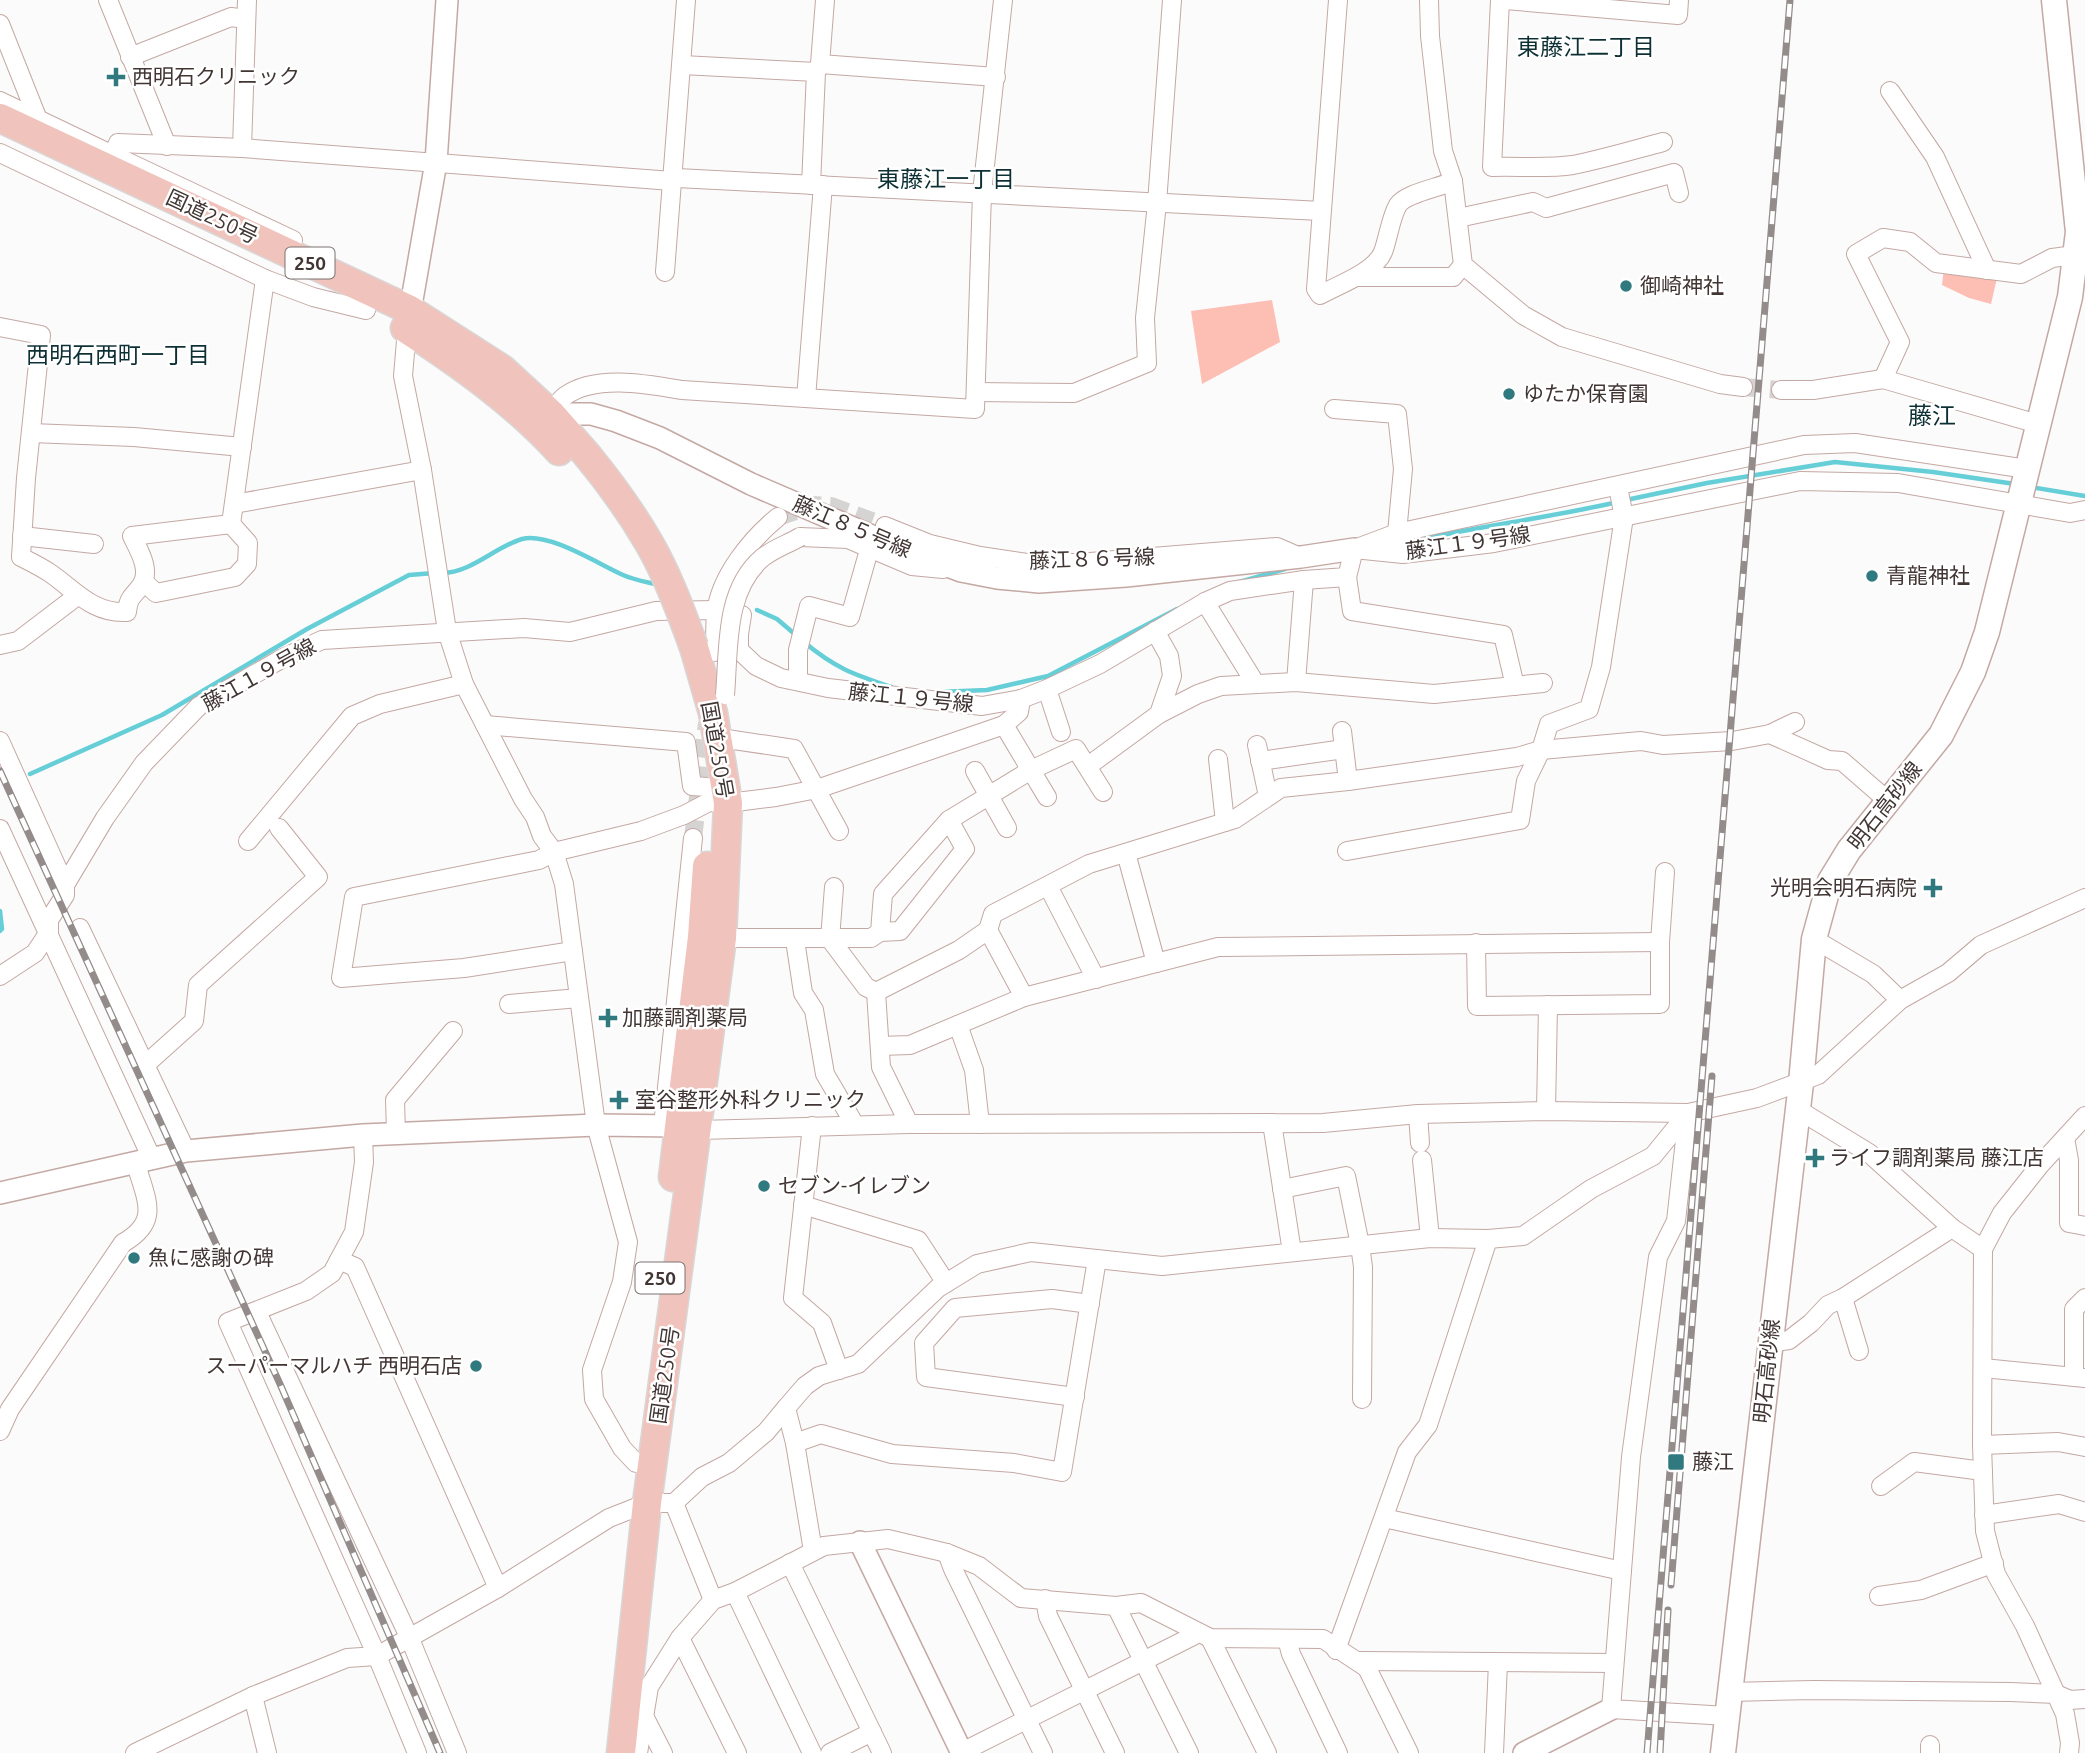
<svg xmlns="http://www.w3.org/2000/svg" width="2085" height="1753" font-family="Ubuntu,'Noto Sans JP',sans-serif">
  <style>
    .park { fill: #fdbeb4 }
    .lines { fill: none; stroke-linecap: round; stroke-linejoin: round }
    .stream { stroke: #66ced7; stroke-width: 4.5 }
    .minor-tunnel { stroke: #d6d4d3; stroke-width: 18; stroke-dasharray: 18 9; stroke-linecap: butt }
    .minor-casing { stroke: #c4a8a3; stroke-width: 20 }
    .tertiary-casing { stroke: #c4a8a3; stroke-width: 24 }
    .secondary-casing { stroke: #c4a8a3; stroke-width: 27 }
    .trunk-casing { stroke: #d9d7d6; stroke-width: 31 }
    .minor { stroke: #fff; stroke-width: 18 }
    .tertiary { stroke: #fff; stroke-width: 21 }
    .secondary { stroke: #fff; stroke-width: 24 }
    .trunk { stroke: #f0c3bc; stroke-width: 28 }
    .rail-casing { stroke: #938c8b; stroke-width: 7 }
    .rail { stroke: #fff; stroke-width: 4.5; stroke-dasharray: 13; stroke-linecap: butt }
    .minor-bridge-casing { stroke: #c4a8a3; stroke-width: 20; stroke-linecap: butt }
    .trunk-bridge-casing { stroke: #d9d7d6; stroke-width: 31; stroke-linecap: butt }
    .minor-bridge { stroke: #fff; stroke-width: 18 }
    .trunk-bridge { stroke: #f0c3bc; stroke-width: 28 }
    .poi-dot { fill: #30797f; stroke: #fff; stroke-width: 2.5 }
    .labels { text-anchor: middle; stroke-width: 5; stroke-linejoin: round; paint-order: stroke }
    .shield { fill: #fff; stroke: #7a7271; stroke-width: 2 }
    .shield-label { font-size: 19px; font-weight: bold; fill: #413634 }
    .poi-label { font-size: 21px; fill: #413634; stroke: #fff; text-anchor: start }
    .street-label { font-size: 21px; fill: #413634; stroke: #fff }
    .neighbourhood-label { font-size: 23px; fill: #0d3034; stroke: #fff }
    .quarter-label { font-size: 24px; fill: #0d3034; stroke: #fff }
  </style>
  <rect width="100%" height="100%" fill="#fbfbfb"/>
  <g class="park">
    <path d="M1944,268L1997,278L1991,304L1969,298L1942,285Z"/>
    <path d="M1272,300L1280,342L1202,384L1191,311Z"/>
  </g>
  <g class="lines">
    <g class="stream">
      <path d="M2031,487L2085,496"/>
      <path d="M1626,500L1707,483L1835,462L1933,472L2015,484"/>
      <path d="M1403,543C1474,527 1547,518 1618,502"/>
      <path d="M443,573C472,572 495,547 522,539C549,532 598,564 623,575C634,580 647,582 659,585"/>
      <path d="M1236,583L1285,569"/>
      <path d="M757,610L777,619L797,636"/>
      <path d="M804,642C835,668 853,674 891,687"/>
      <path d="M938,692L987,690L1048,676L1177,609"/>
      <path d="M30,774L162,715L307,629L409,575L434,573"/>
      <path d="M0,911L2,929L0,931"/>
    </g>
    <g class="minor-tunnel">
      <path d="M1743,387L1781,390"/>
      <path d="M778,517L814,505L831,506L885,526"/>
      <path d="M693,838L707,723"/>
    </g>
    <defs>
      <g id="minor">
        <path d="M108,0L167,146"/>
        <path d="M1338,0L1316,289L1320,295C1338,285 1375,272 1383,252C1388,239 1391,216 1398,205C1406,193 1439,188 1453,181"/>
        <path d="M1429,0L1430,36L1443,151L1453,181L1463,265L1523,315L1562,337L1720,384L1743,387"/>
        <path d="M1500,0L1492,167C1519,166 1546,169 1573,165C1603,159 1633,150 1663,142"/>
        <path d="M1505,0L1678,15L1679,0"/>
        <path d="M0,24L37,117"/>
        <path d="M130,57L231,17L246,19"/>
        <path d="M820,64L996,77"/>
        <path d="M682,65L816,72"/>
        <path d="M1890,91L1935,157L1987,270"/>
        <path d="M0,101L113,155L118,143L242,148L672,181L677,178L1321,211"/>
        <path d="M242,148L247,0"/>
        <path d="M0,153L265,279L313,297L366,310"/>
        <path d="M113,155L293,240"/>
        <path d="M811,185L816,72L820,64L825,0"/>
        <path d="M1458,218L1533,202L1546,208L1674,173L1679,193"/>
        <path d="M665,272L686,0"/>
        <path d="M1358,277H1453L1463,265"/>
        <path d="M0,327L41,335L26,478L21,557C31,562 41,567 50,573C76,591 93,614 127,612C129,594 134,597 142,584C151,569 138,549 132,536L231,524"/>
        <path d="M407,329L403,376L422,470L447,631L464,684L523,799L535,817L542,836L554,852L564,884L596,1125L628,1242L622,1282L592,1370L594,1399L622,1448L636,1463"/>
        <path d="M1883,379L1900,342L1856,254L1883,238L1910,242L1936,263L2021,274L2052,258L2075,255"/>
        <path d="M1781,390H1813L1883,379L2038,424"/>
        <path d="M976,392L1074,393L1147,363L1145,318L1157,203L1172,0"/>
        <path d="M806,398L823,185"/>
        <path d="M1334,409L1397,414L1403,469L1397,533L1399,542"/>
        <path d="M551,414C555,408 559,400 565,396C595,374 647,384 682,390L975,409L982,193L1003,0"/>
        <path d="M31,433L134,437L242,447"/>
        <path d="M234,504L422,470"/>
        <path d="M231,524L265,279"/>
        <path d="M885,526L930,544L980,556L1027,563H1078L1277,547L1300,557"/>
        <path d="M22,536L94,544"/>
        <path d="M800,537L848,539L912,566L943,569"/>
        <path d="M1357,548L1397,533L1804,445L1855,443L2027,469"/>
        <path d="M1354,549L1403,554L1494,543L1800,481L1898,483L2070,513L2085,510"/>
        <path d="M1347,577L1352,611L1503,635L1515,686"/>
        <path d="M144,582L156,593L235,577L247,564L248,543L231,524"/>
        <path d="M1205,602L1252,678L1254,684"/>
        <path d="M0,645L18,641L77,596"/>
        <path d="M715,652C715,640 715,626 716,613C720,577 751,539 778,517"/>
        <path d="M798,681V650L809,606L850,617L867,557"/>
        <path d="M1296,682L1304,580"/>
        <path d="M1047,689L1061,732"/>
        <path d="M1159,714L1198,694L1221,686L1296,682L1434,694L1543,683"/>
        <path d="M485,725L686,742L692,786L707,787"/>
        <path d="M1004,725L1047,797"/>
        <path d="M1342,731L1348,781"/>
        <path d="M1770,734L1828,760L1842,761L1888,801"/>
        <path d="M727,739L794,749L839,831"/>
        <path d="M0,741L65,885"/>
        <path d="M1257,745L1268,796"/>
        <path d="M1218,759L1225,822"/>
        <path d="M1260,761L1344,749"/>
        <path d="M1088,766L1159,714L1172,676L1169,656L1155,631"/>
        <path d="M975,771L1007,828"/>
        <path d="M0,829L152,1159"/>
        <path d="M248,841L352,716L380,704L464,684"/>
        <path d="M1347,851L1520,820L1526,781L1541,750L1549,724L1589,709L1601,667L1624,517L1618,487"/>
        <path d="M1126,853L1156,963"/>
        <path d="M1048,886L1096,979"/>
        <path d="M834,887L830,939L866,987L876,992"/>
        <path d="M80,928L186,1151"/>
        <path d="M988,930L1024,997"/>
        <path d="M880,932L900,931L965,849L949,820"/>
        <path d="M722,938H871L880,932L883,894L949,820L1031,770L1076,749L1103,792"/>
        <path d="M1814,939L1873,974L1900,1000"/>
        <path d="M795,940L803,993L814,1010L825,1074L855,1125"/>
        <path d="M1476,943L1477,1006L1660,1004V942L1665,872"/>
        <path d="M573,951L464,968L341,978L354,897L539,860L554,852L641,831L684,815L709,802L728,803L776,797L817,789L1004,725L1019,712L1021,699"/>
        <path d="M0,976L35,953L49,932V920L65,895V885L105,818L144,763L199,706L283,658L322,640L524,628L570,632L656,611L716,610L742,615L739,634V650L756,666L781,678L828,688L982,706L1021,699L1047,689L1100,664L1205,602L1230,591L1304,580L1347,577L1354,549"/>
        <path d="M509,1004L579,998"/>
        <path d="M958,1025L974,1070L980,1124"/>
        <path d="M880,1046L910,1045L1024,997L1218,947L1660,942"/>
        <path d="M145,1065L194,1021L198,985L318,877L279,828"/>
        <path d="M1797,1109L1869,1153L1952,1228L1983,1249"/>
        <path d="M1546,1111L1548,1005"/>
        <path d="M1688,1113L1676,1221L1658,1257L1631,1457L1611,1709L1727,1716"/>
        <path d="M1418,1114L1420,1143"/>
        <path d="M1272,1123L1292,1252"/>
        <path d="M909,1124L881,1067L876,992L959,950L988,930L993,914L1089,864L1235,819L1281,788L1348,781L1517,757L1541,750L1641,741L1663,745L1732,741L1770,734L1795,722"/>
        <path d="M663,1126L693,838"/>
        <path d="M812,1126L793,1298L822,1323L839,1370"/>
        <path d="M699,1130L909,1124L1323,1123L1418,1114L1546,1111L1688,1113L1757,1098L1818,1075L1900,1000L1948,973L1981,945L2085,898"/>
        <path d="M396,1133L395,1100L453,1031"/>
        <path d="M363,1135L364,1162L354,1232L332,1273L306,1291L228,1322L377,1656L417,1753"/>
        <path d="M2065,1138L2069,1160V1223L2085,1226"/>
        <path d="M1422,1160L1430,1238"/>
        <path d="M1282,1189L1346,1176L1360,1245L1363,1267L1362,1399"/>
        <path d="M803,1205L918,1240L946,1283"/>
        <path d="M339,1260L355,1267L498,1588"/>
        <path d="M1843,1298L1859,1351"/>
        <path d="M257,1312L410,1639L457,1753"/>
        <path d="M1770,1343L1789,1340L1811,1323L1828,1305L1843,1298L1952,1228"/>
        <path d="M1983,1368L2085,1378"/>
        <path d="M2074,1377V1309L2085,1298"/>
        <path d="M1075,1397L926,1377L924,1343L955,1308L1052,1299L1090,1304"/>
        <path d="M0,1431L10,1409L123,1243C161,1221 146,1200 136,1164"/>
        <path d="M795,1443L786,1408L805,1386L819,1376L858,1364L938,1288L977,1264L1031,1252L1162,1266L1430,1238L1488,1239L1523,1236L1591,1189L1653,1156L1688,1113"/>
        <path d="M1982,1445L2058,1442L2085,1447"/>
        <path d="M1881,1486L1914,1462L1983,1471"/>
        <path d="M674,1503L702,1477L729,1463L766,1432L786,1408"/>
        <path d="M1984,1515L2059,1504L2085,1512"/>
        <path d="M1384,1518L1622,1571"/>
        <path d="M813,1551L795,1443L821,1434L892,1454L1014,1463L1062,1472L1097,1259"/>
        <path d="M947,1553L953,1569L1043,1753"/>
        <path d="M790,1563L882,1753"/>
        <path d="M735,1592L812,1753"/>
        <path d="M1879,1596L1921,1590L1994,1563"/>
        <path d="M1045,1599L1048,1616L1115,1753"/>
        <path d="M1116,1606L1189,1753"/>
        <path d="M1210,1638L1267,1753"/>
        <path d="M1287,1639L1291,1654L1338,1753"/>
        <path d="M1336,1650L1407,1452L1428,1425L1488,1239"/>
        <path d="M1359,1661L1614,1663"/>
        <path d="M1730,1692L1814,1690L2010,1692L2056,1694L2070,1700L2085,1699"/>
        <path d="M253,1696L267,1753"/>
        <path d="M643,1714L663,1753"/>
        <path d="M135,1753L253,1696L347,1658L377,1656L498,1588L609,1518L647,1503H674L713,1600"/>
        <path d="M638,1753L649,1687L680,1638"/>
        <path d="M737,1753L680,1638L713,1600L735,1592L824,1546L888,1539L947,1553L979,1566L1021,1598L1116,1606L1141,1603L1210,1638L1323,1639L1367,1668L1409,1753"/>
        <path d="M830,1753L872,1732"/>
        <path d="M960,1753L1199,1633"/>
        <path d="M1494,1753L1498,1663"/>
        <path d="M1930,1753V1745"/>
        <path d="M2069,1753L2070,1743L2065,1714L2025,1626L1996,1574L1985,1531L1982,1445L1983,1249L2002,1213L2040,1165L2085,1116"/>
      </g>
      <g id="tertiary">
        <path d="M408,323L436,162L447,0"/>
        <path d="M544,421L551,414H591L616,421L660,438L751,484L895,546L961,571L997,578L1039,582L1126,576L1301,557L1354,549"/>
        <path d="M0,1193L186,1151L363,1135L596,1125L679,1126L693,1129"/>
        <path d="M860,1542L962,1753"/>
        <path d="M1524,1753L1611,1709"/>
      </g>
      <path id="secondary" d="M1723,1753L1801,1083L1814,939L1830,881L1849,850L1941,735L1973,672L1987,632L2070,297L2078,232L2054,0"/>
      <g id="trunk">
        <path d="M0,118L410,310L502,369L551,414L587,455"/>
        <path d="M405,328C460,364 515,403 559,451"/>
        <path d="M673,1177L702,937L707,866"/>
        <path d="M621,1753L647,1503L722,938L728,803L713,713L694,647"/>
      </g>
    </defs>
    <use href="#minor" class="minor-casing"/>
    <use href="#tertiary" class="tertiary-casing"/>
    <use href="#secondary" class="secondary-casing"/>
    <use href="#trunk" class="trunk-casing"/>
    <use href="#minor" class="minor"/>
    <use href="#tertiary" class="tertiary"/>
    <use href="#secondary" class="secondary"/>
    <use href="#trunk" class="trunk"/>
    <defs>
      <g id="rail">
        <path d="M0,771L280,1384L440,1753"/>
        <path d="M1671,1585L1712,1076"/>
        <path d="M1647,1753L1790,0"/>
        <path d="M1660,1753L1668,1610"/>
      </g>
    </defs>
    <use href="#rail" class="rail-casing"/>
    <use href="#rail" class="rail"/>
    <defs>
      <path id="minor-bridge" d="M725,695C729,649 724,591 762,558C773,549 788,544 800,537"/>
      <path id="trunk-bridge" d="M587,455C610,483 631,512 649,543C668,576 681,612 694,647"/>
    </defs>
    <use href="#minor-bridge" class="minor-bridge-casing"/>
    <use href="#trunk-bridge" class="trunk-bridge-casing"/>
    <use href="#minor-bridge" class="minor-bridge"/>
    <use href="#trunk-bridge" class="trunk-bridge"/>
  </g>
  <g class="poi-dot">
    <path d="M112.5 66.5h7v7h7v7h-7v7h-7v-7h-7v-7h7z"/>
    <circle cx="1626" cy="286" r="7"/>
    <circle cx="1509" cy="394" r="7"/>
    <circle cx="1872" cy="576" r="7"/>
    <path d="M1929.5 877.5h7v7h7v7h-7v7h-7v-7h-7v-7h7z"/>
    <path d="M604.5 1007.5h7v7h7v7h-7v7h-7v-7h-7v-7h7z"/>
    <path d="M615.5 1089.5h7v7h7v7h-7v7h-7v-7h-7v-7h7z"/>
    <path d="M1811.5 1147.5h7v7h7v7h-7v7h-7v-7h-7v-7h7z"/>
    <circle cx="764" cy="1186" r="7"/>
    <circle cx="134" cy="1258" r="7"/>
    <circle cx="476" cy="1366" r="7"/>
    <rect x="1667" y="1453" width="18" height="18" rx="3.5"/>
  </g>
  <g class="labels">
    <g class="shield">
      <rect x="285.5" y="247.5" width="49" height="31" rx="5"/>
      <rect x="635.5" y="1262.5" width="49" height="31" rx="5"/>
    </g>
    <g class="shield-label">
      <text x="310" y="270">250</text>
      <text x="660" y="1285">250</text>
    </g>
    <g class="poi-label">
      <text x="132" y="84">西明石クリニック</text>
      <text x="1640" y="293">御崎神社</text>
      <text x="1523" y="401">ゆたか保育園</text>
      <text x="1886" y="583">青龍神社</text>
      <text x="1917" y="895" text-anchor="end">光明会明石病院</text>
      <text x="622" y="1025">加藤調剤薬局</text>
      <text x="635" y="1107">室谷整形外科クリニック</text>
      <text x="1829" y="1165">ライフ調剤薬局 藤江店</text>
      <text x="778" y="1193">セブン-イレブン</text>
      <text x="148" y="1265">魚に感謝の碑</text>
      <text x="462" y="1373" text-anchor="end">スーパーマルハチ 西明石店</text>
      <text x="1692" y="1469">藤江</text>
    </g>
    <g class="street-label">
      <text transform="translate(212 217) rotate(25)" y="7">国道250号</text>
      <text transform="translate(852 527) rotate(23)" y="7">藤江８５号線</text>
      <text transform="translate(1468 543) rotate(-8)" y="7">藤江１９号線</text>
      <text transform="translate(1092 559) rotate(-2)" y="7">藤江８６号線</text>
      <text transform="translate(259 675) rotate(-29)" y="7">藤江１９号線</text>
      <text transform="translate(911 698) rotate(6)" y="7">藤江１９号線</text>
      <text transform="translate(717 750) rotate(80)" y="7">国道250号</text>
      <text transform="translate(1885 806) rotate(-52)" y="7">明石高砂線</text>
      <text transform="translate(1767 1371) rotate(-84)" y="7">明石高砂線</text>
      <text transform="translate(665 1375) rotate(-82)" y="7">国道250号</text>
    </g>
    <g class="neighbourhood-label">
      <text x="1586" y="55">東藤江二丁目</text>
      <text x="946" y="187">東藤江一丁目</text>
      <text x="118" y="363">西明石西町一丁目</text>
    </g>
    <g class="quarter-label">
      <text x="1932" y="424">藤江</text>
    </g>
  </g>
</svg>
